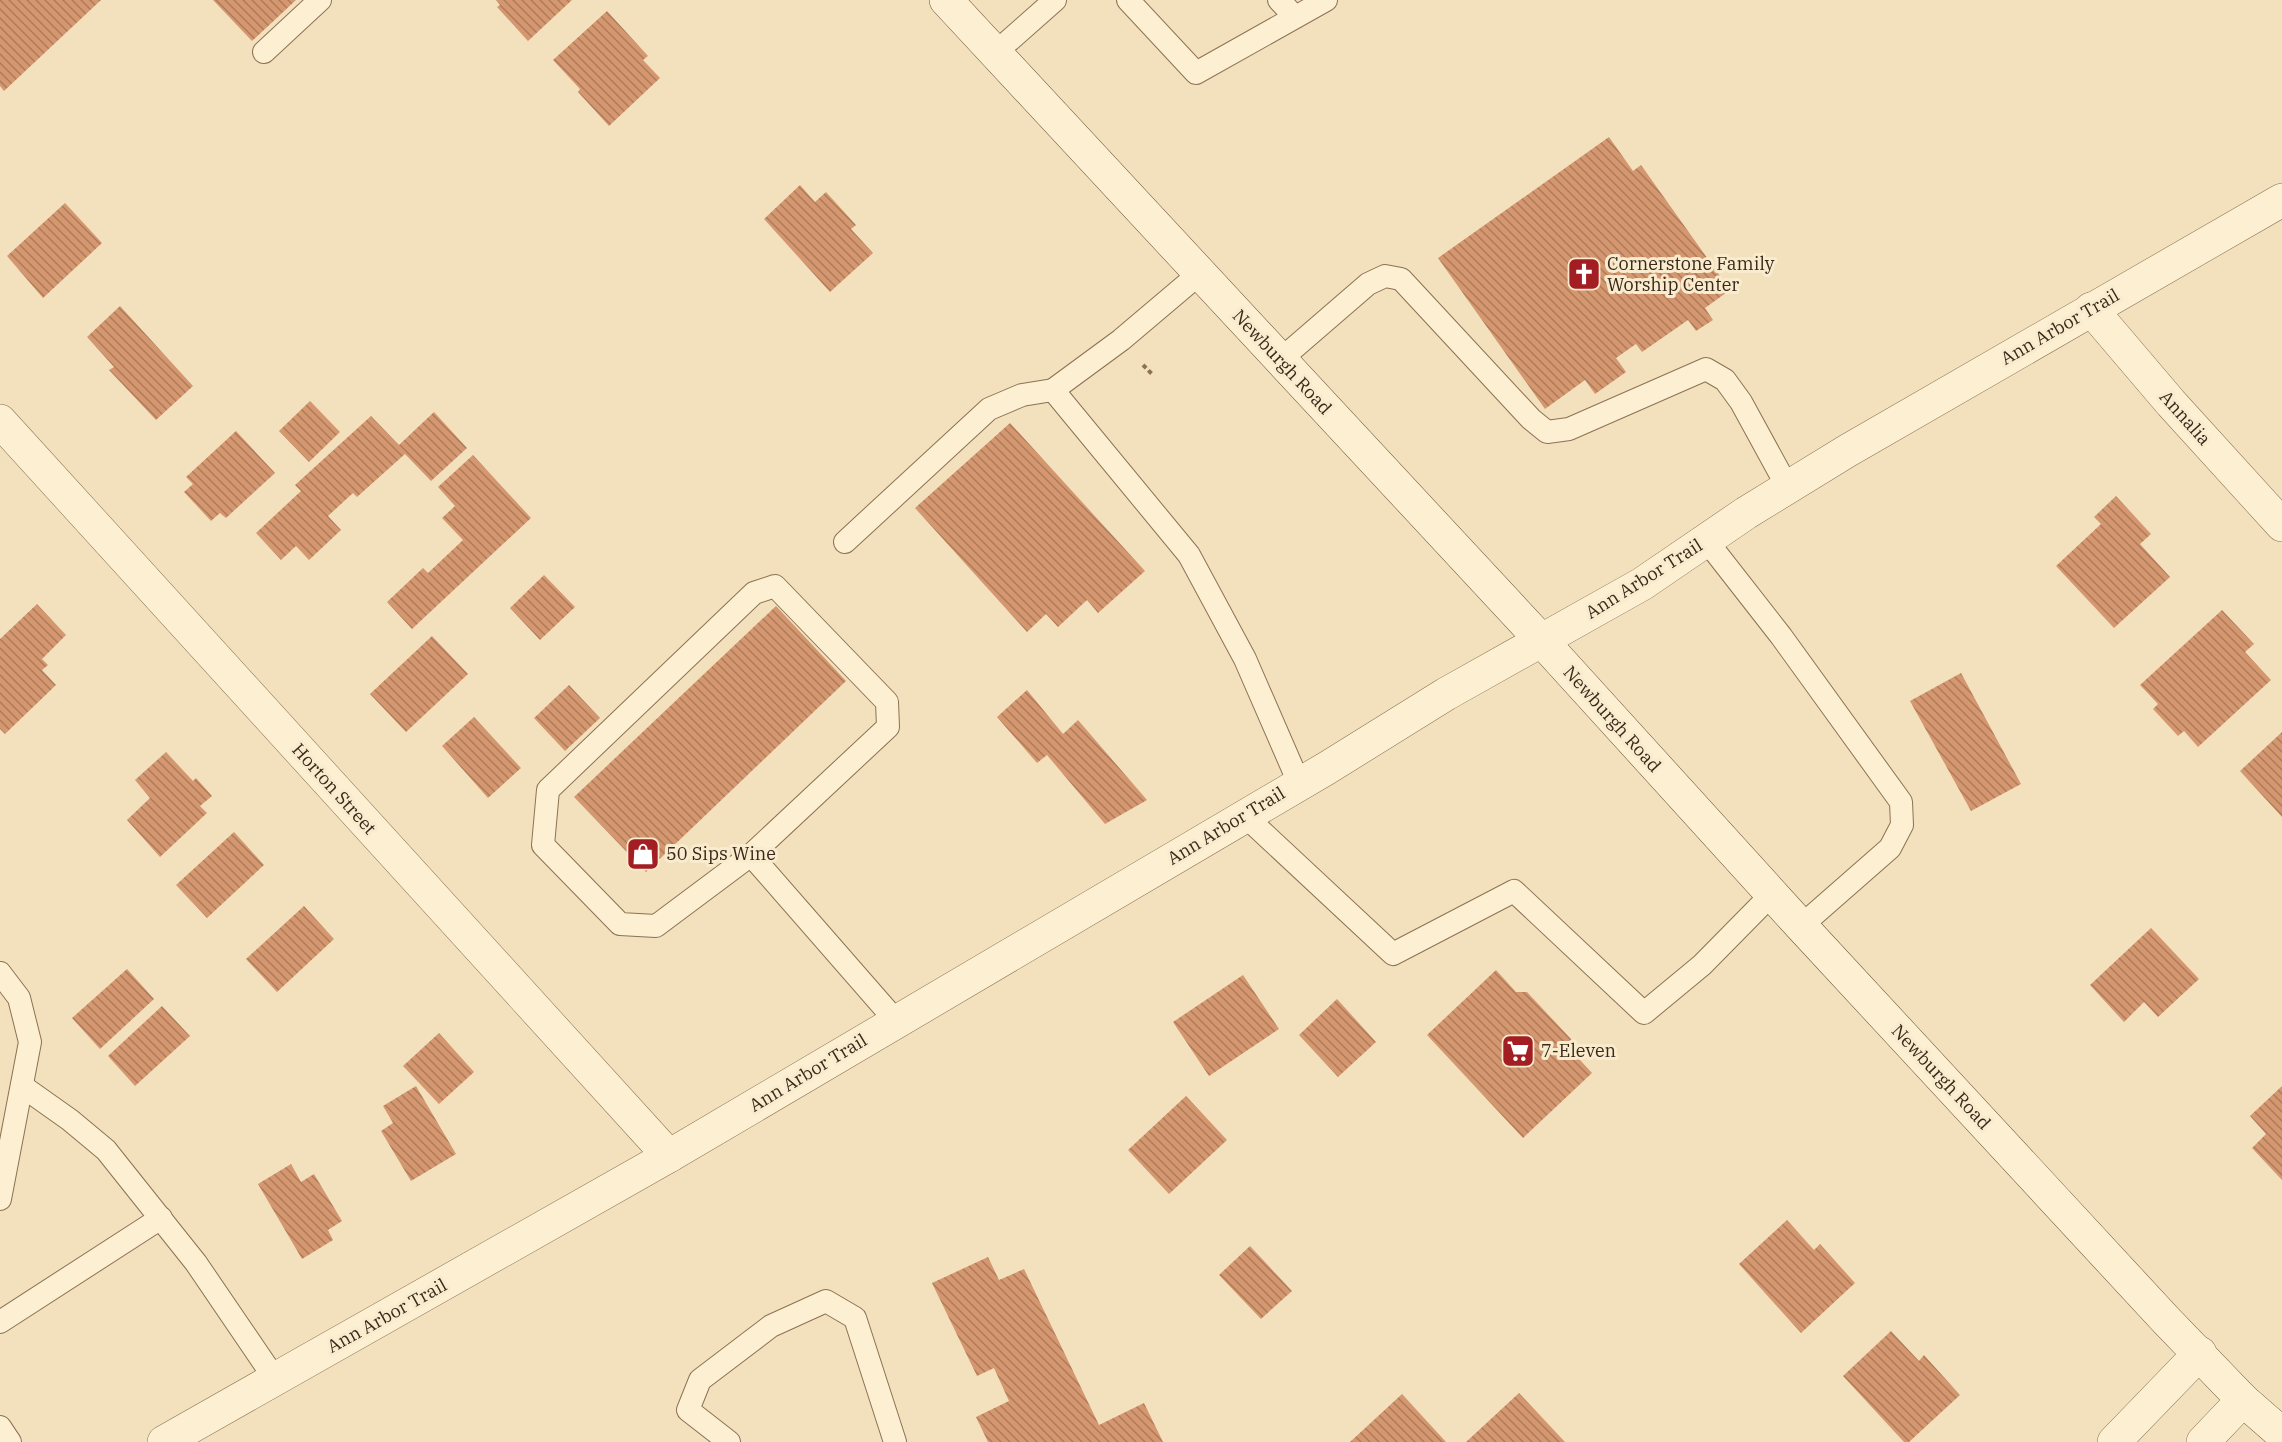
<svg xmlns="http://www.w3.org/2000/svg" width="2282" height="1442" font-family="'IBM Plex Serif',serif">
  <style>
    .building { fill: url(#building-back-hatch) }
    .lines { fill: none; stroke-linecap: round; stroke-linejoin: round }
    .service-casing { stroke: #8d7154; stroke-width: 24 }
    .minor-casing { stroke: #8d7154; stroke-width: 34 }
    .tertiary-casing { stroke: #8d7154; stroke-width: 34 }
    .secondary-casing { stroke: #6e5238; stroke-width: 34 }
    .path { stroke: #8d7154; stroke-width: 4; stroke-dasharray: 4.5 3; stroke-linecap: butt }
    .service { stroke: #fcefd2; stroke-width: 22 }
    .minor { stroke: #fcefd2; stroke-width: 33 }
    .tertiary { stroke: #fcefd2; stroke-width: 33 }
    .secondary { stroke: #fcefd2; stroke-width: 33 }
    .labels { text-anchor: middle; stroke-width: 6; stroke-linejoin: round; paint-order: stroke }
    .poi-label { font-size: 18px; fill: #3a291b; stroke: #f9ecce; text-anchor: start }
    .street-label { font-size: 18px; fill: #3a291b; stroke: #f9ecce }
  </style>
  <defs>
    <pattern id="building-back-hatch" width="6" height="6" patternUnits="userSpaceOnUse" patternTransform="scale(1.5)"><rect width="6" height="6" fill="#d5976f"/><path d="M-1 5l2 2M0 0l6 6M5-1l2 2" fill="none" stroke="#ae7b5a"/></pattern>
  </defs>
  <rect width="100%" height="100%" fill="#f3e1bd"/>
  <g class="building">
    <path d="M0,0H101L4,91L0,86Z"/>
    <path d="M213,0H296L252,41Z"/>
    <path d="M496,0H572L528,41L497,7L500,5Z"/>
    <path d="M607,11L648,56L643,60L660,78L609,126L578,92L580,89L553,60Z"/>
    <path d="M1609,137L1633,171L1641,165L1730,290L1705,308L1713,320L1696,331L1688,320L1642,352L1636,344L1616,358L1626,372L1595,394L1585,380L1545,409L1438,258Z"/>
    <path d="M800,185L815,202L826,192L856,225L851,229L873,253L830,292L764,219Z"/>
    <path d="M65,203L102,243L43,298L7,256Z"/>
    <path d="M120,306L193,386L156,420L109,370L114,367L87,337Z"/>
    <path d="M310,401L340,432L309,462L279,431Z"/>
    <path d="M434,412L467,448L431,481L405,454L357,497L353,493L328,516L341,530L309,560L296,546L281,560L256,533L301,491L295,485L371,416L399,445Z"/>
    <path d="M1010,423L1145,571L1098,613L1087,600L1058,627L1046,614L1027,632L915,508Z"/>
    <path d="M236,431L275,473L226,518L220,513L211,521L184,492L193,484L186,477Z"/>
    <path d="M473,455L531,518L412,629L387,602L423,568L428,573L463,540L442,518L455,506L438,487Z"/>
    <path d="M2116,496L2151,534L2140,544L2170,577L2114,628L2056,566L2101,524L2094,517Z"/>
    <path d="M544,575L575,607L540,640L510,608Z"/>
    <path d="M37,604L66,635L42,659L48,665L42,670L56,685L5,734L0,729V639Z"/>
    <path d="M776,606L846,681L646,872L574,797Z"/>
    <path d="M2222,610L2254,644L2245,652L2271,680L2198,747L2184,731L2178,736L2153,709L2158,704L2140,685Z"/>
    <path d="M432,636L468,674L406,732L370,694Z"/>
    <path d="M1961,673L2021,784L1971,811L1910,701Z"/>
    <path d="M569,685L600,718L565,751L534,718Z"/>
    <path d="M1027,690L1063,734L1078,720L1147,800L1105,824L1047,755L1037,763L997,717Z"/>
    <path d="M474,717L521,768L488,798L442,746Z"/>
    <path d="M2282,732V817L2240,771Z"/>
    <path d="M166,752L193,781L196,778L212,796L200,806L207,813L160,857L127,820L150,798L135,780Z"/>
    <path d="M234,832L264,865L207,918L176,885Z"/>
    <path d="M304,906L334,939L277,992L246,959Z"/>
    <path d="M2151,928L2199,979L2158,1017L2144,1002L2124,1022L2090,985Z"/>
    <path d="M127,969L154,999L100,1049L72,1018Z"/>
    <path d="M1496,970L1516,992H1527L1571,1039L1570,1049L1592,1073L1523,1138L1427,1035Z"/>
    <path d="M1243,975L1279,1029L1209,1076L1173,1022Z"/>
    <path d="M1337,999L1376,1042L1338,1077L1299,1035Z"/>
    <path d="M162,1006L190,1036L135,1086L108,1056Z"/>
    <path d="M439,1033L474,1072L439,1104L403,1066Z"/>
    <path d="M416,1086L456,1154L411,1181L381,1131L393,1123L383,1106Z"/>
    <path d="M2282,1086V1180L2252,1148L2266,1134L2250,1116Z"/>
    <path d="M1186,1096L1227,1140L1169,1194L1128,1150Z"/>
    <path d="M291,1164L301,1182L314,1174L342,1221L328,1230L333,1240L302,1259L258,1184Z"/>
    <path d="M1787,1220L1814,1250L1820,1244L1855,1283L1801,1333L1739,1264Z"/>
    <path d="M1250,1246L1292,1291L1261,1319L1219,1275Z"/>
    <path d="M988,1257L999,1280L1024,1269L1099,1425L1144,1403L1163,1442H988L976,1417L1009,1401L994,1368L977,1376L932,1283Z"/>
    <path d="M1891,1331L1919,1361L1924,1355L1960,1395L1909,1442H1904L1843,1376Z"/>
    <path d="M1519,1393L1565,1442H1466Z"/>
    <path d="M1402,1394L1446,1442H1350Z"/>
  </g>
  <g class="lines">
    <defs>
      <g id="service">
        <path d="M1128,0L1196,73L1326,0"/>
        <path d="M1279,0L1295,17"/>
        <path d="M264,52L320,0"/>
        <path d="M995,53L1055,0"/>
        <path d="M1199,274L1121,340L1053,390L1189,555L1245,659L1299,783"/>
        <path d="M1280,360L1368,284L1385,276L1401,279L1531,419L1547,432L1569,429L1706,369L1725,380L1741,402L1788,488"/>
        <path d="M1706,540L1781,636L1901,802L1902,825L1890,848L1801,926"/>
        <path d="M845,542L989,409L1022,395L1053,390"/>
        <path d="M1245,816L1393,954L1514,891L1644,1013L1702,965L1772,894"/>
        <path d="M751,855L656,926L620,924L543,845L548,790L754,593L775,586L887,702L888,727L751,855L896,1021"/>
        <path d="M0,973L19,998L30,1042L0,1199"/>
        <path d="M22,1086L70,1120L106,1150L196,1263L275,1379"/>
        <path d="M0,1322L161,1218"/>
        <path d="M0,1427L10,1442"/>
        <path d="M729,1442L688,1410L700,1380L771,1326L826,1301L855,1318L895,1442"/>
      </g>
      <g id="minor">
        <path d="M2091,309L2171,403L2282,525"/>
        <path d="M0,421L669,1156"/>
        <path d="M2114,1442L2200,1353"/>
        <path d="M2203,1442L2243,1400"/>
      </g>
      <path id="tertiary" d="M164,1442L669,1156L1327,768L1446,694L1642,584L1746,513L1847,451L2282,200"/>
      <path id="secondary" d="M946,0L1542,641L1801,926L2165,1319L2243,1400L2282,1434"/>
    </defs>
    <use href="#service" class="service-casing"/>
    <use href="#minor" class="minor-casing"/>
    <use href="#tertiary" class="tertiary-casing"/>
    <use href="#secondary" class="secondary-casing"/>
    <path class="path" d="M1143,365L1153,375"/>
    <use href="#service" class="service"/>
    <use href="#minor" class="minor"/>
    <use href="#tertiary" class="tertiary"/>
    <use href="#secondary" class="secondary"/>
  </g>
  <defs>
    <symbol id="church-square" viewBox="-11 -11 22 22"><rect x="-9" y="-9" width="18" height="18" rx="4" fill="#a21e22" stroke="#f9ecce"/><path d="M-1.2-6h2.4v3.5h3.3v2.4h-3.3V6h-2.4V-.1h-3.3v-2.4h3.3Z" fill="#fff"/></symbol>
    <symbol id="shop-square" viewBox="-11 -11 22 22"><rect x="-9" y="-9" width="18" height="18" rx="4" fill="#a21e22" stroke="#f9ecce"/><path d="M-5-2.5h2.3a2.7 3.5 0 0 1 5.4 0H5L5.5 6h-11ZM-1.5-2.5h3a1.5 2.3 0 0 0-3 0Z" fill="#fff"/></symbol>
    <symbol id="supermarket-square" viewBox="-11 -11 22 22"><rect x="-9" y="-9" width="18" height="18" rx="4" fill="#a21e22" stroke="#f9ecce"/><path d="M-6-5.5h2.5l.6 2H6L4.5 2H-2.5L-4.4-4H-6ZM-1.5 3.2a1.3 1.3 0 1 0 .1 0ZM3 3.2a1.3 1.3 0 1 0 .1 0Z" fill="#fff"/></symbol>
  </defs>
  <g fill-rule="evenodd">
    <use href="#church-square" x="1565" y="255" width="38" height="38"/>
    <use href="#shop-square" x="624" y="835" width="38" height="38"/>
    <use href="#supermarket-square" x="1499" y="1032" width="38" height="38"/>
  </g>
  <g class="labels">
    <g class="poi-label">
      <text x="1607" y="270">Cornerstone Family<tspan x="1607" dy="21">Worship Center</tspan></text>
      <text x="666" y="860">50 Sips Wine</text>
      <text x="1541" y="1057">7-Eleven</text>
    </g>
    <g class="street-label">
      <text transform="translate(2060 327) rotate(-30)" y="6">Ann Arbor Trail</text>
      <text transform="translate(1282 362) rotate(47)" y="6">Newburgh Road</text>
      <text transform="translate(2185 418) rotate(48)" y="6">Annalia</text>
      <text transform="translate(1644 579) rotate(-32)" y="6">Ann Arbor Trail</text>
      <text transform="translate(1612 719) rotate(48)" y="6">Newburgh Road</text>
      <text transform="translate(334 789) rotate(48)" y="6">Horton Street</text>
      <text transform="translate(1226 826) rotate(-31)" y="6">Ann Arbor Trail</text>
      <text transform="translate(808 1073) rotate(-31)" y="6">Ann Arbor Trail</text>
      <text transform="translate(1941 1077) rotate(47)" y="6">Newburgh Road</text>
      <text transform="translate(387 1316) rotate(-29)" y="6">Ann Arbor Trail</text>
    </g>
  </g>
</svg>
